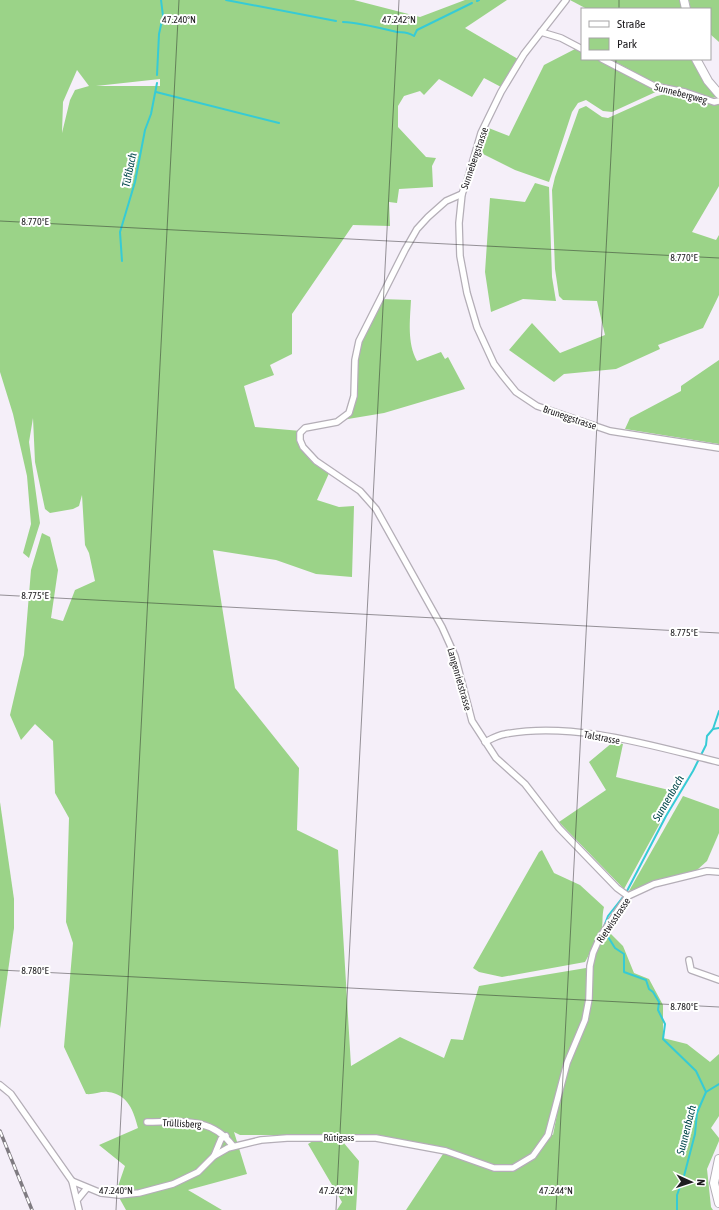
<svg xmlns="http://www.w3.org/2000/svg" width="719" height="1210" font-family="'Asap Condensed',sans-serif">
  <style>
    .green { fill: #9bd388; fill-rule: evenodd }
    .lines { fill: none; stroke-linecap: round; stroke-linejoin: round }
    .stream { stroke: #36cbd5; stroke-width: 2 }
    .street-casing { stroke: #b4aeb7; stroke-width: 8 }
    .secondary-casing { stroke: #b4aeb7; stroke-width: 10 }
    .street { stroke: #fff; stroke-width: 5.5 }
    .secondary { stroke: #fff; stroke-width: 8 }
    .rail-casing { stroke: #7f7b81; stroke-width: 3.5 }
    .rail { stroke: #fff; stroke-width: 2; stroke-dasharray: 6; stroke-linecap: butt }
    .ticks { fill: none; stroke: #1e1c1f; stroke-width: 1; stroke-opacity: 0.45 }
    .labels { text-anchor: middle; stroke-width: 4; stroke-linejoin: round; paint-order: stroke }
    .street-label { font-size: 10px; fill: #1e1c1f; stroke: #fff }
    .water-label { font-size: 11px; font-style: italic; fill: #02464a; stroke: #fff }
    .ticks-label { font-size: 10px; text-anchor: middle; fill: #1e1c1f; stroke: #fff; stroke-width: 4; stroke-linejoin: round; paint-order: stroke }
  </style>
  <rect width="100%" height="100%" fill="#f5eff9"/>
  <g class="green">
    <path d="M0,0H354L420,17L465,0H507L465,28L518,59L501,87L484,78L472,97L439,79L424,95L420,91L404,96L398,106V127L426,157L436,158L432,166L433,187L399,189L397,203L389,202L390,226L353,225L292,314V354L270,365L274,375L244,386L255,427L301,431C295,447 318,463 330,471L317,500L339,507L354,506L352,577L316,574L276,560L213,550L235,688L299,768L297,830L338,850L351,1066L400,1037L444,1058L451,1039L463,1040L479,986L586,968L588,971L587,1006L580,1030L565,1062L547,1133L553,1135L564,1078L571,1056L584,1029L591,1001L592,963L603,938L610,933L623,946L634,973L649,979L663,1005V1038L687,1044L710,1062L719,1054V1116L711,1128L719,1138V1141L707,1169L711,1207L713,1210H406L447,1148L373,1134H354L343,1142L359,1161L356,1210H337L342,1202L308,1144L323,1135H240L234,1132L247,1174L188,1190L222,1210H126L116,1192L125,1166L99,1145L138,1128C134,1112 128,1094 108,1092C101,1091 93,1095 86,1094L64,1047L73,943L66,922L69,818L55,793L53,741L35,724L21,740L10,715L24,655L31,570L42,533L50,537L58,570L51,618L63,621L75,590L95,581L89,553L85,545L82,495L79,506L73,509L50,513L45,509L35,462L33,418L29,442L40,523L29,558L23,553L31,524L27,476L13,414L0,372ZM77,70L89,86L75,90L70,100L62,133L63,102ZM160,79V86H95H96Z"/>
    <path d="M570,0H681L683,9H587Z"/>
    <path d="M689,0H719V42L710,34V9H690Z"/>
    <path d="M577,48L582,51V59H597L651,87L660,90L612,112L603,111L586,100L578,103L572,112L549,182L515,170L477,151L486,127L509,136L544,65Z"/>
    <path d="M610,59H692L703,81L717,97L712,98L684,89L651,81Z"/>
    <path d="M674,92L719,103V186L692,232L716,240L719,235V295L703,328L658,345L660,349L616,369L564,374L554,382L509,350L532,323L560,353L605,335L597,301L563,300L559,296L555,269L552,190L555,177L579,109L586,106L602,117L608,118L657,96Z"/>
    <path d="M535,183L549,187L552,277L556,301L523,299L491,312L485,272L490,198L525,202Z"/>
    <path d="M380,299L411,300C410,320 407,343 417,361L441,352L445,359L448,357L465,389L384,413L342,420L350,410L356,354Z"/>
    <path d="M719,360V444L625,429L630,418L681,391V386Z"/>
    <path d="M613,742L623,744L616,777L677,792L624,889L559,822L606,790L589,762Z"/>
    <path d="M683,796L719,809V833L707,861L697,870L629,891Z"/>
    <path d="M0,802L14,899V928L0,1029Z"/>
    <path d="M542,850L554,873L580,885L604,907C602,915 603,920 602,928C601,931 586,961 585,962L502,977L479,972L473,968L539,852Z"/>
  </g>
  <g class="lines">
    <g class="stream">
      <path d="M226,0L336,21"/>
      <path d="M477,1L479,0"/>
      <path d="M343,22C360,23 376,27 393,31C401,34 404,30 414,36L417,30L472,3"/>
      <path d="M157,75L159,34L163,16L161,0"/>
      <path d="M156,92L279,123"/>
      <path d="M122,261L120,232L135,182L145,130L151,114L157,83"/>
      <path d="M713,729L719,728"/>
      <path d="M627,891L666,816L693,771L706,745L707,736L713,729L719,711"/>
      <path d="M603,929L608,916L623,897"/>
      <path d="M605,932L615,948L624,954V972L646,980L649,989L653,992L659,1002L658,1010L665,1024L663,1039L696,1071L706,1092L697,1113L695,1134L684,1176L677,1195V1210"/>
      <path d="M706,1092L719,1084"/>
    </g>
    <defs>
      <g id="street">
        <path d="M566,0L524,54L501,92L481,133L467,181L462,194L459,223L460,256L467,293L477,327L494,364L503,376L516,392L537,406L610,431L719,448"/>
        <path d="M541,32L561,38L582,49"/>
        <path d="M602,59L654,86L685,92L714,102L719,101"/>
        <path d="M462,194L446,201L428,217L417,229L405,250L359,341L355,360L354,396L349,413L337,422L305,428L300,433V440L303,447L316,461L360,491L376,509L442,627L455,656L472,721L496,758L525,784L559,828L617,888L628,896"/>
        <path d="M485,742C491,739 498,735 505,734C573,721 653,746 719,762"/>
        <path d="M689,960L691,970L719,980"/>
        <path d="M0,1085L11,1094L72,1181L101,1193L119,1195L139,1193L173,1184L198,1172L214,1156L228,1148L261,1140L287,1138H376L446,1151L494,1168H513L533,1156L548,1135L567,1063L585,1020L589,999L590,966L593,953L600,937L628,896L654,884L707,871L719,872"/>
        <path d="M147,1122C179,1122 211,1116 233,1146"/>
        <path d="M214,1156L221,1139L226,1136"/>
        <path d="M72,1181L79,1210"/>
        <path d="M78,1199L87,1188"/>
      </g>
      <g id="secondary">
        <path d="M684,0L686,9"/>
        <path d="M696,59L708,81L719,94"/>
        <path d="M719,1159L714,1183L719,1203"/>
      </g>
    </defs>
    <use href="#street" class="street-casing"/>
    <use href="#secondary" class="secondary-casing"/>
    <use href="#street" class="street"/>
    <use href="#secondary" class="secondary"/>
    <defs>
      <path id="rail" d="M0,1131L32,1210"/>
    </defs>
    <use href="#rail" class="rail-casing"/>
    <use href="#rail" class="rail"/>
  </g>
  <path class="ticks" d="M619,9V0M0,221L719,258M0,595L719,633M0,970L719,1007M116,1210L179,0M336,1210L399,0M556,1210L616,59"/>
  <g class="labels">
    <g class="street-label">
      <text transform="translate(681 93) rotate(15)" y="4">Sunnebergweg</text>
      <text transform="translate(474 158) rotate(-71)" y="4">Sunnebergstrasse</text>
      <text transform="translate(570 417) rotate(19)" y="4">Bruneggstrasse</text>
      <text transform="translate(460 679) rotate(74)" y="4">Langenrietstrasse</text>
      <text transform="translate(602 737) rotate(11)" y="4">Talstrasse</text>
      <text transform="translate(613 920) rotate(-56)" y="4">Rietwisstrasse</text>
      <text transform="translate(182 1123) rotate(3)" y="4">Trüllisberg</text>
      <text x="339" y="1141">Rütigass</text>
    </g>
    <g class="water-label">
      <text transform="translate(129 170) rotate(-78)" y="4">Tüfibach</text>
      <text transform="translate(668 798) rotate(-60)" y="4">Sunnenbach</text>
      <text transform="translate(686 1130) rotate(-76)" y="4">Sunnenbach</text>
    </g>
  </g>
  <g class="ticks-label">
    <text x="179" y="23">47.240°N</text>
    <text x="399" y="23">47.242°N</text>
    <text x="35" y="225">8.770°E</text>
    <text x="684" y="261">8.770°E</text>
    <text x="35" y="599">8.775°E</text>
    <text x="684" y="636">8.775°E</text>
    <text x="35" y="974">8.780°E</text>
    <text x="684" y="1010">8.780°E</text>
    <text x="116" y="1194">47.240°N</text>
    <text x="336" y="1194">47.242°N</text>
    <text x="556" y="1194">47.244°N</text>
  </g>
  <rect x="581" y="8" width="130" height="52" fill="#ffffff" stroke="#a5a4a5"/>
  <rect x="589" y="21" width="20" height="6" fill="#ffffff" stroke="#a5a4a5"/>
  <text x="617" y="28" font-size="12" fill="#1e1c1f">Straße</text>
  <rect x="589" y="38" width="20" height="12" fill="#9bd388" stroke="#a5a4a5"/>
  <text x="617" y="48" font-size="12" fill="#1e1c1f">Park</text>
  <g transform="translate(691 1182) rotate(93)" stroke="#ffffff" stroke-width="3" paint-order="stroke">
  <path d="M0-3L7 15L0 10L-7 15Z" fill="#1e1c1f"/>
  <text y="-6" font-size="11" font-weight="bold" text-anchor="middle" fill="#1e1c1f">N</text>
  </g>
</svg>
